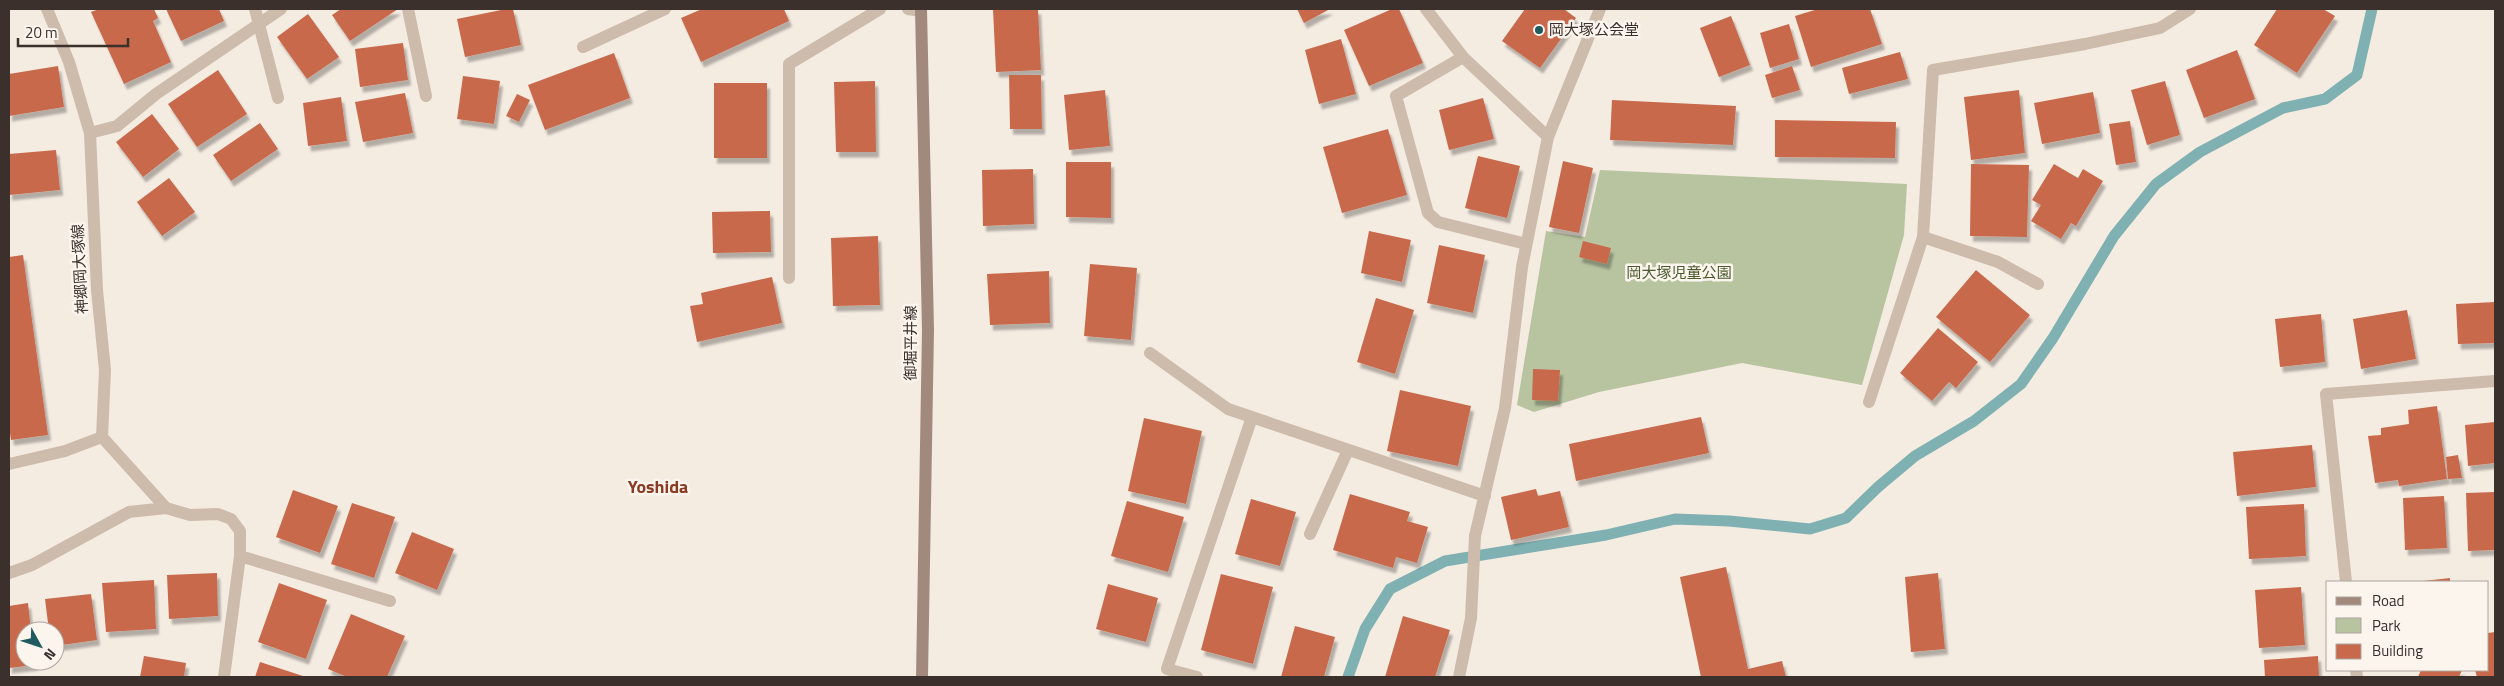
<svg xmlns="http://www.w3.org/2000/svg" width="2504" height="686" viewBox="0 0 2504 686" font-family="'Titillium Web','Noto Sans JP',sans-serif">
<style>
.green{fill:#b8c4a0}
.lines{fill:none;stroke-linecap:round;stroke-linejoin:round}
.stream{stroke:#7fb0b2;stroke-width:11}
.building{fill:#c8694b;filter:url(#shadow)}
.street{stroke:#cdbbac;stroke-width:12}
.secondary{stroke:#a18a7d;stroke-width:12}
.poi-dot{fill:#1f5a5e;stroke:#fbf5ee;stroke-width:2}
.labels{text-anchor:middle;stroke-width:5;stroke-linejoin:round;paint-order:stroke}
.poi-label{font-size:15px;fill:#3b302b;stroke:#fbf5ee;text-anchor:start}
.street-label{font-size:15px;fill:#3b302b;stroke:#fbf5ee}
.park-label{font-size:15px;fill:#4a5a2e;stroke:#fbf5ee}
.quarter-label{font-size:18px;font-weight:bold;fill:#8c3b22;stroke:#fbf5ee}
</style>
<defs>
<filter id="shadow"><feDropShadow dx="3" dy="5.5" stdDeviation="1" flood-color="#0004"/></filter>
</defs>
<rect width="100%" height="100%" fill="#f4ebe1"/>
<!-- green -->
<path class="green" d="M1600 170 1907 184 1904 235 1862 385 1742 363 1599 392 1534 412 1517 405 1546 231 1585 237Z"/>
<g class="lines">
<!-- stream -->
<path class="stream" d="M1348 677 1365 629 1390 589 1445 561 1606 535 1675 519 1729 521 1810 529 1846 518 1878 487 1915 456 1974 421 2021 384 2053 338 2114 236 2156 184 2200 152 2283 108 2325 99 2357 75 2372 9"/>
</g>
<!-- building -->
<path class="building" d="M99 9H154L158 18 153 21 171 62 124 84 91 12Z
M166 9H219L224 21 181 41Z
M341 9H398L350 41 332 15Z
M506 9H513L521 45 465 57 457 19Z
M702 9H784L789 21 701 62 681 18Z
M993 9H1038L1041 70 996 72Z
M1297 9H1330L1304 23Z
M1392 9H1399L1423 63 1369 86 1344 30Z
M1525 9H1564L1576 18 1540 68 1502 41Z
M1818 9H1870L1882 44 1811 67 1795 16Z
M2277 9H2323L2335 16 2297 73 2254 45Z
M308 14 339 57 307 79 277 37Z
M1731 16 1750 65 1719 77 1700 28Z
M1789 24 1799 59 1770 68 1760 33Z
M1341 39 1356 94 1319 104 1305 50Z
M403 43 408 80 360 87 355 49Z
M2237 50 2255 99 2204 118 2186 70Z
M1900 52 1908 79 1849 94 1842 68Z
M614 53 630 98 545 130 528 85Z
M58 66 64 107 9 116V74Z
M1792 66 1800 90 1772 98 1765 75Z
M218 70 247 114 197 147 168 104Z
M1009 75H1041L1042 129H1010Z
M463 76 500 81 494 124 457 119Z
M875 81 876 152H836L834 82Z
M2165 81 2180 135 2147 145 2131 90Z
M714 83H767V158H714Z
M1105 90 1110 146 1069 150 1064 95Z
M2019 90 2025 153 1971 160 1964 97Z
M2093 92 2100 133 2042 144 2034 103Z
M405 93 413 133 363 142 355 102Z
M517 94 530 100 519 122 506 116Z
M341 97 347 141 308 146 303 103Z
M1483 98 1494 139 1449 150 1439 110Z
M1612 100 1736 106 1733 145 1610 140Z
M152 114 179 149 143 177 116 142Z
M1775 120 1896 122 1895 158 1775 157Z
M2130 121 2136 162 2116 165 2109 124Z
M260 123 278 149 231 181 213 155Z
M1388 129 1407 195 1342 213 1323 147Z
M56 150 60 190 9 195V154Z
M1478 156 1520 166 1507 218 1465 208Z
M1563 161 1593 168 1579 233 1549 227Z
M1066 162H1111V218L1066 217Z
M1971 164 2029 165 2027 237 1970 236Z
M2054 164 2078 178 2083 169 2103 181 2076 226 2071 223 2061 239 2031 221 2041 205 2032 200Z
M1033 169 1034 224 983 226 982 170Z
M169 178 195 212 162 236 137 202Z
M770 211 771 252 713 253 712 212Z
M1369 231 1411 240 1402 282 1361 273Z
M878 236 880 305 833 306 831 238Z
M1583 241 1611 248 1607 264 1579 257Z
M1439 245 1485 255 1473 313 1427 303Z
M23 255 48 435 11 440 9 426V257Z
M1090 264 1137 268 1131 340 1084 336Z
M1976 270 2030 315 1990 362 1936 317Z
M1049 271 1050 323 990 325 987 274Z
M772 277 782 323 697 342 690 306 703 304 701 293Z
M1376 298 1414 310 1395 374 1357 362Z
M2495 302V343L2458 344 2456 304Z
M2407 310 2416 359 2361 369 2353 319Z
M2321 314 2325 362 2280 367 2275 319Z
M1938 328 1978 362 1956 388 1949 382 1932 401 1900 373Z
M1533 369 1560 370 1558 401 1532 400Z
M1400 390 1471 406 1458 466 1387 451Z
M2437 406 2447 479 2399 486 2398 480 2375 483 2368 436 2381 435V428L2409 424 2408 410Z
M1701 417 1709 453 1576 481 1569 444Z
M1144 418 1202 431 1186 504 1128 491Z
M2495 422V463L2468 466 2465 425Z
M2312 445 2316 487 2237 496 2233 452Z
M2458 455 2462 478 2448 479 2446 457Z
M1536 489 1538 496 1560 491 1569 527 1511 540 1501 497Z
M293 490 338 506 320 553 276 537Z
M2495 492V550L2468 551 2466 493Z
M1350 494 1410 512 1407 521 1428 527 1417 563 1396 557 1393 568 1333 550Z
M2444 496 2447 548 2405 550 2403 498Z
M1251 499 1296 512 1280 566 1235 554Z
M1127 501 1184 517 1168 572 1111 556Z
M352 503 395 517 374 578 331 564Z
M2304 504 2306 556 2249 559 2246 507Z
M412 532 454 549 437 590 395 573Z
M1726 567 1748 669 1782 661 1786 677H1701L1680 577Z
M217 573 218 616 169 619 167 575Z
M1938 573 1945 649 1911 652 1905 577Z
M1221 574 1273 587 1253 664 1201 650Z
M2450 578V582H2423V581Z
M154 580 156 629 106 632 102 583Z
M279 583 327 600 306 659 258 642Z
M1108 584 1158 598 1146 642 1096 629Z
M2301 587 2305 645 2259 648 2255 590Z
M91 594 97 640 55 646V631H49L45 599Z
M28 603 31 631H25V661H35V665L9 668V606Z
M351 614 405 636 387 677H347L328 669Z
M1403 616 1450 630 1435 677H1385Z
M1295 626 1335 637 1324 677H1281Z
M2495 632V677H2477L2475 670H2488V633Z
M144 656 186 663 184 677H140Z
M2318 656 2319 677H2265L2264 660Z
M260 662 306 677H255Z
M2421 670H2462L2459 677H2418Z"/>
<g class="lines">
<!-- street -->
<path class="street" d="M47 9 69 62 90 133 97 290 105 370 102 437
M255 9 278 98
M408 9 426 96
M908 9 921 11
M1426 9 1463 57 1548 137
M583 47 665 9
M1463 57 1396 96 1428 213 1438 222 1526 244
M90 133 117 126 156 94 281 9
M1923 237 1998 262 2038 284
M789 278V64L880 9
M1150 353 1228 409 1485 496
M1869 402 1923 237 1933 70 2085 44 2160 28 2190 9
M102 437 166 508 190 515 218 514 231 519 240 531V556L224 677
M9 464 65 451 102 437
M1310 534 1348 450
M240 556 390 601
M9 573 32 565 129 512 166 508
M2346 582 2326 394 2495 381
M2356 670 2357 677
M1197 677 1167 669 1252 417
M1459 677 1471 618 1475 536 1505 408 1522 267 1548 137 1600 9"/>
<!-- secondary -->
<path class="secondary" d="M921 9 928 330 922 677"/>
</g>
<!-- markers -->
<circle class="poi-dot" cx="1539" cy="30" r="5"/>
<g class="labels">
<!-- poi labels -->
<g class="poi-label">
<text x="1549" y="35">岡大塚公会堂</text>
</g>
<!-- street labels -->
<g class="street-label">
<text transform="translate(80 269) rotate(-93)" y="5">神郷岡大塚線</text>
<text transform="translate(911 343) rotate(-90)" y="5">御堀平井線</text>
</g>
<!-- park labels -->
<g class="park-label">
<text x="1679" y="278">岡大塚児童公園</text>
</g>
<!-- quarter labels -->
<g class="quarter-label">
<text x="658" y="493">Yoshida</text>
</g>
</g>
<!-- border -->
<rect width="2504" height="686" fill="none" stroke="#3b302b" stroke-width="20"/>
<!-- legend -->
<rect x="2326" y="581" width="162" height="90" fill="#fbf5ee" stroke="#aea6a0"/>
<rect x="2336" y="597" width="25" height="8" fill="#a18a7d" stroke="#aea6a0"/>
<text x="2372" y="606" font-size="15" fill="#3b302b">Road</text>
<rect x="2336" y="618" width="25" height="15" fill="#b8c4a0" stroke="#aea6a0"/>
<text x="2372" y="631" font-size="15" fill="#3b302b">Park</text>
<rect x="2336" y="644" width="25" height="15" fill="#c8694b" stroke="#aea6a0"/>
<text x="2372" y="656" font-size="15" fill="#3b302b">Building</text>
<!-- north arrow -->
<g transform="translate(40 646) rotate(130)"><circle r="24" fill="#fbf5ee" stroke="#aea6a0"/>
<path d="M0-4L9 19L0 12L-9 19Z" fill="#1f5a5e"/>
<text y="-8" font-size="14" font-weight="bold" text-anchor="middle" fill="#3b302b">N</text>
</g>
<!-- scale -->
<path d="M18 38v8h110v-8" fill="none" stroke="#3b302b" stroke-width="2.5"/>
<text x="25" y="38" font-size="15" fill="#3b302b" stroke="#fbf5ee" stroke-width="4" paint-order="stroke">20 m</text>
</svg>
